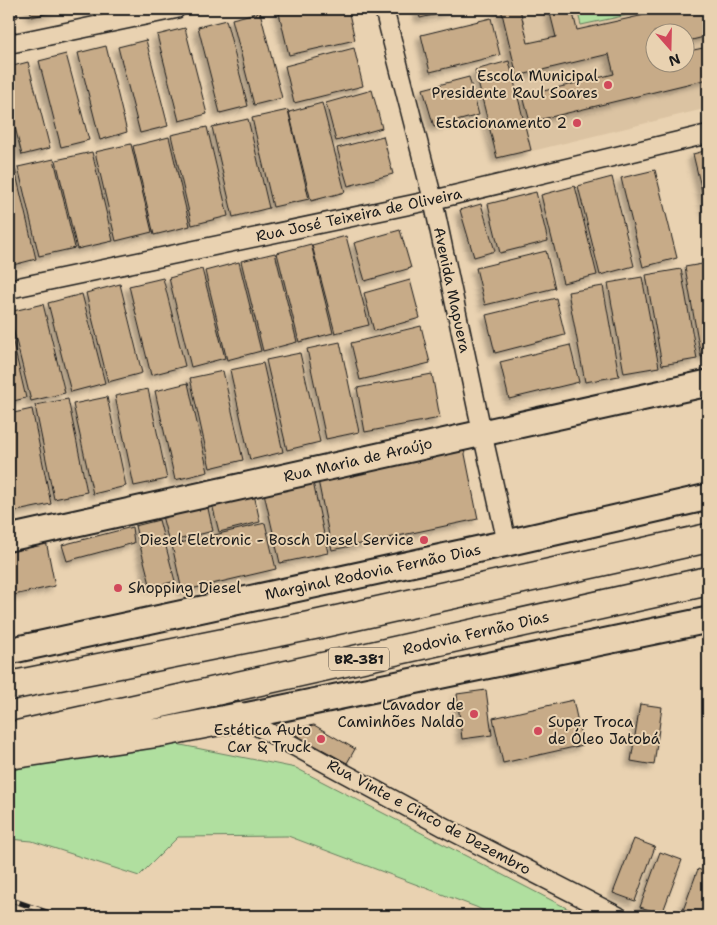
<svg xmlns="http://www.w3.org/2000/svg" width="717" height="925" viewBox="0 0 717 925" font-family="'Shantell Sans',sans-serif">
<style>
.built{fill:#dbc3a2;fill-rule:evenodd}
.green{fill:#b0df9f;stroke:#667e5e}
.building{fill:#c7ab88;stroke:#1c1c1c;filter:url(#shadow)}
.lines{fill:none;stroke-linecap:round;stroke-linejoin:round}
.street-casing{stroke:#1c1c1c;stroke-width:21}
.secondary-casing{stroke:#1c1c1c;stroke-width:29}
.highway-casing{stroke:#1c1c1c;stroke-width:31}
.street{stroke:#e9d2b1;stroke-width:18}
.secondary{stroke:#e9d2b1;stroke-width:25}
.highway{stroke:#e9d2b1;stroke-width:28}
.rail-casing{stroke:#1c1c1c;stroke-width:5.5}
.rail{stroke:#e9d2b1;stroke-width:4;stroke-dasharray:11;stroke-linecap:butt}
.poi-dot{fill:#d1495b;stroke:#e9d2b1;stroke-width:2}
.labels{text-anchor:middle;stroke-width:4;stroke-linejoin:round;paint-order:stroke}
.shield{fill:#e9d2b1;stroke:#5a5349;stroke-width:1}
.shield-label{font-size:14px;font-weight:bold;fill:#1c1c1c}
.poi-label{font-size:15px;fill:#1c1c1c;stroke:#e9d2b1;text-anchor:end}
.street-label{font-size:15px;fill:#1c1c1c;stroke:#e9d2b1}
</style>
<defs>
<filter id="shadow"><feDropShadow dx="-4.5" dy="4.5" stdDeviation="2.5" flood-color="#0004"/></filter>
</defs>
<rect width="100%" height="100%" fill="#e9d2b1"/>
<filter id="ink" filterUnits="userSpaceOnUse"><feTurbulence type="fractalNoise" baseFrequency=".02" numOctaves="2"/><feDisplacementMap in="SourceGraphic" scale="10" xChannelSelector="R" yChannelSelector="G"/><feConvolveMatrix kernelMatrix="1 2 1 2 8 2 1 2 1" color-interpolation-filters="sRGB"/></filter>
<g filter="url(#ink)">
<!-- built -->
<path class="built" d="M490 9H708V108L524 153ZM654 32H684V62H654Z"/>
<!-- green -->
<path class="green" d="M577 9H656L581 25Z
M166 742 296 768 582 916H494L476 907 288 836 178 837 139 876 32 841 9 839V767Z"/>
<!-- building -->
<path class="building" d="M9 9H16L18 17 9 19Z
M30 9H59L60 10 32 17Z
M278 9H348L355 40 289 55Z
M418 9H460L420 18Z
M501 9H520L528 43 556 37 549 9H572L577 30 671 9H708V36L684 42V32H654V49L649 51 652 60H654V62H684V52L708 47V79L530 122 523 96 614 74 609 54 517 76Z
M260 12 282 98 254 105 232 19Z
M491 18 500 55 430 72 421 35Z
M226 20 248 106 220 113 198 27Z
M185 28 207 114 179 121 157 35Z
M146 40 168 126 140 133 118 47Z
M106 46 127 132 100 140 78 53Z
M354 48 363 86 294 103 285 66Z
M66 54 89 140 61 147 39 61Z
M509 61 531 150 497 158 475 70Z
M28 62 50 148 22 155 9 103V67Z
M469 77 479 115 434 127 423 89Z
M372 90 382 128 336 141 326 103Z
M322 103 345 192 311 201 289 112Z
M288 110 309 199 273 207 252 118Z
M248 119 269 208 233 217 212 127Z
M207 127 228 216 192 225 171 135Z
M9 134 14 155 9 157Z
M383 136 393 174 348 186 337 148Z
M169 137 190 226 154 235 133 146Z
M131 144 152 232 116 241 95 152Z
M708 150V216L693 154Z
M92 152 113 241 77 249 56 160Z
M54 159 75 248 39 256 18 167Z
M15 170 36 259 9 266V172Z
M655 170 677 258 643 267 621 178Z
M612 177 634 266 600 275 578 186Z
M575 186 597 275 563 283 541 195Z
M536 192 548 241 500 253 488 204Z
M481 204 495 251 474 257 460 210Z
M400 230 411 268 365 281 354 243Z
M346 236 369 325 335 333 312 245Z
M311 244 333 333 299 342 277 253Z
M546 251 555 288 485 305 476 268Z
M275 253 297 342 263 351 241 261Z
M239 262 261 351 227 360 205 271Z
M708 263V356L701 357 685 267Z
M202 269 225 358 191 367 169 278Z
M681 269 697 359 662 365 646 275Z
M642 277 659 367 624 373 608 283Z
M163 278 185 366 151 375 129 286Z
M410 280 420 318 374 331 364 293Z
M120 284 142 373 108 382 86 293Z
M603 286 619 376 585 382 568 292Z
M82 294 105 383 71 392 48 303Z
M556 298 565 335 495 353 486 315Z
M43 304 65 393 31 401 9 312Z
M9 325 26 398 9 402Z
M421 326 430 363 360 380 351 343Z
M340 342 359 432 326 439 307 349Z
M570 345 579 382 509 399 500 362Z
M300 353 320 442 287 450 266 360Z
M263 363 283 452 250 460 230 370Z
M223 371 243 460 210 468 190 378Z
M432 374 440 418 365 432 357 388Z
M188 383 208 472 175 480 155 391Z
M148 389 167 479 134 486 115 396Z
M107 397 126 486 93 494 73 404Z
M68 399 87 492 54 499 35 405Z
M32 409 51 504 12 512 9 497V414Z
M464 449 478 519 332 550 318 480Z
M313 482 328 553 280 563 264 493Z
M254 494 260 522 219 532 212 504Z
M207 504 213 531 169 542 162 516Z
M159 520 175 581 151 588 135 526Z
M265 523 276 569 182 591 172 545Z
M132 527 134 543 67 561 62 545Z
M46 541 55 586 9 596V550Z
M486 690 492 735 462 739 457 694Z
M573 700 583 745 503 763 493 718Z
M640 704 662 707 654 765 631 761Z
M314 725 355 749 347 763 287 730Z
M634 839 655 847 635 901 613 893Z
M660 852 682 860 662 914 640 907Z
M698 869 708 873V906L704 916H681Z"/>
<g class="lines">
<defs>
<path id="street" d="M384 9 433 200 482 432 507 543
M9 44 176 9
M9 289 433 200 708 134
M240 717 444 827 618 916"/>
<path id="secondary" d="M9 538 708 383
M9 651 507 543 708 497
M240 717 708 620"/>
<path id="highway" d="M9 686 319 624 708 538
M9 737 708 581
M9 755 163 732 240 717"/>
</defs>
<!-- street casing -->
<use href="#street" class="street-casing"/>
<!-- secondary casing -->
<use href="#secondary" class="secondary-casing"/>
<!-- highway casing -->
<use href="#highway" class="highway-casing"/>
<!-- street -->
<use href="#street" class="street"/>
<!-- secondary -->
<use href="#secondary" class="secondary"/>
<!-- highway -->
<use href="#highway" class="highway"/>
<defs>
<path id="rail" d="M9 899 58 916"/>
</defs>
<!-- rail casing -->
<use href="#rail" class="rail-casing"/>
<!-- rail -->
<use href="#rail" class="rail"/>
</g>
</g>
<!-- markers -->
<g class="poi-dot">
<circle cx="608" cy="85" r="5"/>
<circle cx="577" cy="123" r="5"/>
<circle cx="424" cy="540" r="5"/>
<circle cx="118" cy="588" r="5"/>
<circle cx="474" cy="714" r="5"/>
<circle cx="538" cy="731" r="5"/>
<circle cx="321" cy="739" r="5"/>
</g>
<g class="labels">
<!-- shield labels -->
<rect class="shield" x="329" y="647.5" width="60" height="23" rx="4"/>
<g class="shield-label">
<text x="359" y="664">BR-381</text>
</g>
<!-- poi labels -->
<g class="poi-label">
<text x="598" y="81">Escola Municipal<tspan x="598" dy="17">Presidente Raul Soares</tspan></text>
<text x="567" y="128">Estacionamento 2</text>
<text x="414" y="545">Diesel Eletronic - Bosch Diesel Service</text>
<text x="128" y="593" text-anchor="start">Shopping Diesel</text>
<text x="464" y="710">Lavador de<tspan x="464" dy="17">Caminhões Naldo</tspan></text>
<text x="548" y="727" text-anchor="start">Super Troca<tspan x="548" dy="17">de Óleo Jatobá</tspan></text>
<text x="311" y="735">Estética Auto<tspan x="311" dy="17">Car &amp; Truck</tspan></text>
</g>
<!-- street labels -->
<g class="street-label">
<text transform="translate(359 215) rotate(-12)" y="5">Rua José Teixeira de Oliveira</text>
<text transform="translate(452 290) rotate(78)" y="5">Avenida Mapuera</text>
<text transform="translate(358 460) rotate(-13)" y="5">Rua Maria de Araújo</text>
<text transform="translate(373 572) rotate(-12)" y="5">Marginal Rodovia Fernão Dias</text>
<text transform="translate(476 633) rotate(-13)" y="5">Rodovia Fernão Dias</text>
<text transform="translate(429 817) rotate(28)" y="5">Rua Vinte e Cinco de Dezembro</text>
</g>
</g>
<!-- margin -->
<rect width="717" height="925" fill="none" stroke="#e9d2b1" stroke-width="30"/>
<rect x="15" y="15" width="687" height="895" fill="none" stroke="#1c1c1c" stroke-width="2" filter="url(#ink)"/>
<!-- north arrow -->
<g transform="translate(670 48) rotate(160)"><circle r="24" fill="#e9d2b1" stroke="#978975"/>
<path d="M0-4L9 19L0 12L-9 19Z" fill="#d1495b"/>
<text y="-8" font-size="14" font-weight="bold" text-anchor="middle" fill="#1c1c1c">N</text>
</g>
</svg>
